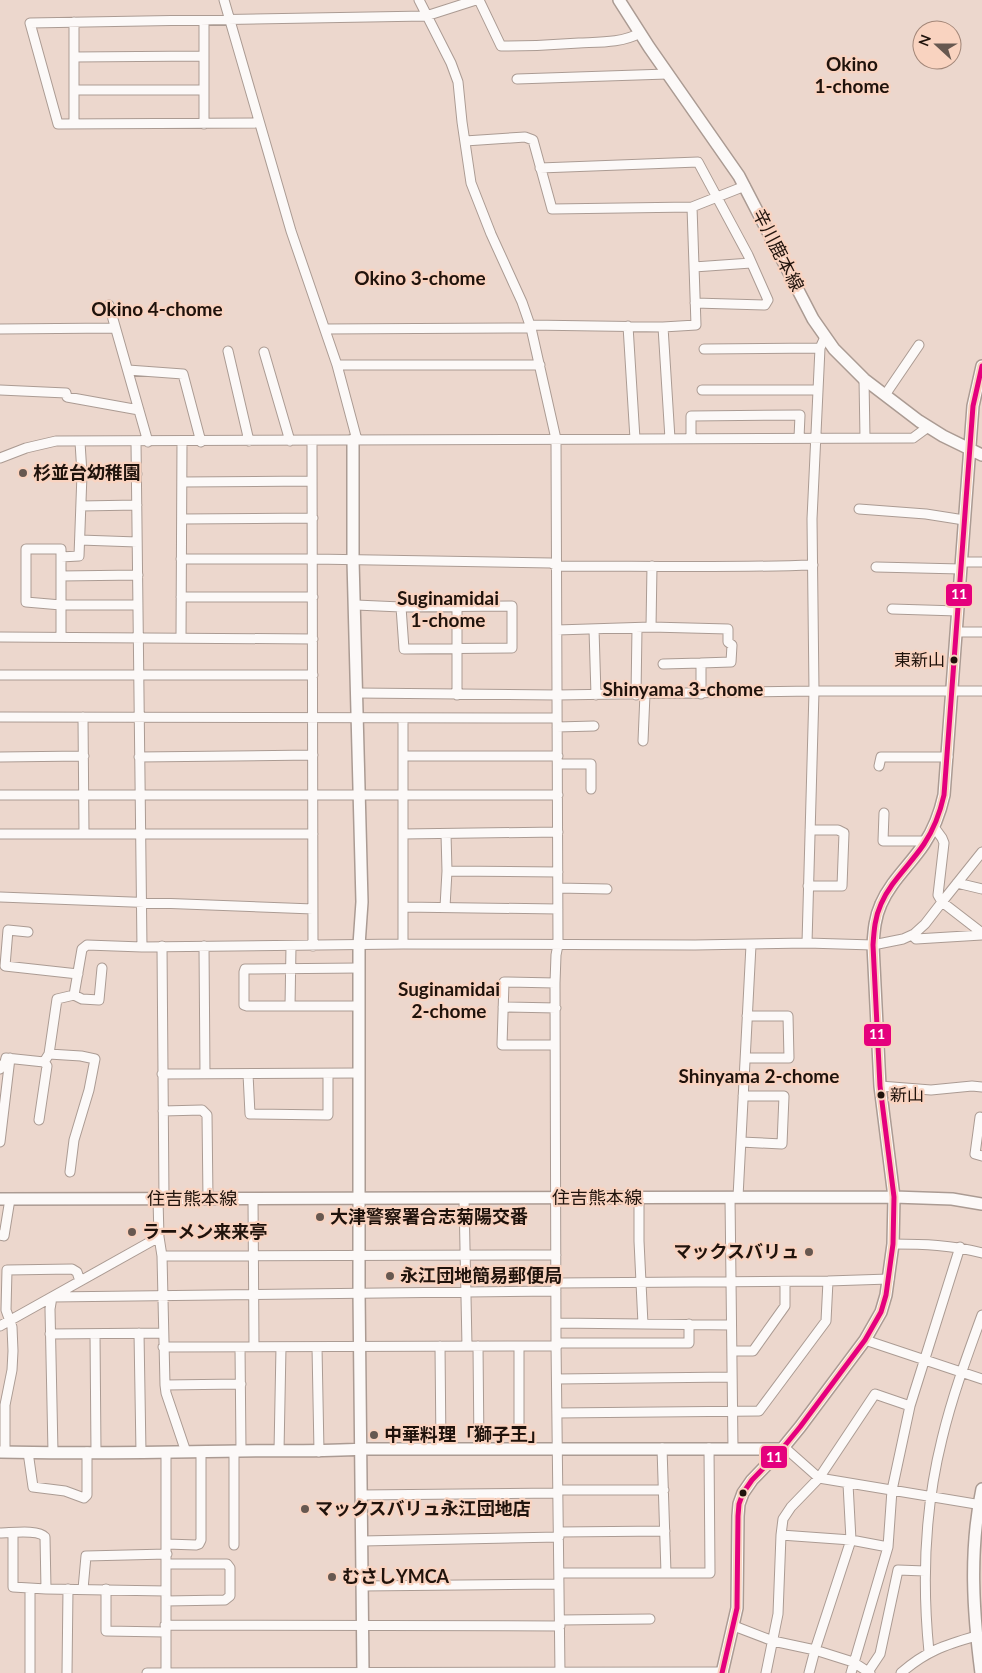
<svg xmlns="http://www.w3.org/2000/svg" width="982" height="1673" viewBox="0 0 982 1673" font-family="Lato,'Noto Sans JP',sans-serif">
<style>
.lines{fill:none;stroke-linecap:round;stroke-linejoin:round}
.street-casing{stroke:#ab9b93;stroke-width:11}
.secondary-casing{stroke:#ab9b93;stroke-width:14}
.street{stroke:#fcf9f8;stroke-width:9}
.secondary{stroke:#fcf9f8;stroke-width:11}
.bus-1-casing{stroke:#f9d3c0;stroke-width:9}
.bus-1{stroke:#e5007d;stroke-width:5}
.poi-dot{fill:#675850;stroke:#f9d3c0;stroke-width:2}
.bus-dot{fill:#20130c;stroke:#f9d3c0;stroke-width:2}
.labels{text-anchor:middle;stroke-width:4.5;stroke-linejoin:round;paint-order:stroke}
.bus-label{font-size:17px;fill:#20130c;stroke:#f9d3c0;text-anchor:end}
.street-label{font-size:18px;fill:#20130c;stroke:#f9d3c0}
.poi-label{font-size:18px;font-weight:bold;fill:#20130c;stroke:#f9d3c0;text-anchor:start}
.neighbourhood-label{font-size:19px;font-weight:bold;fill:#20130c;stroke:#f9d3c0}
.line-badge{stroke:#f9d3c0;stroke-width:2}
.badge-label{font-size:14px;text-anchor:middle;font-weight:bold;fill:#fff}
</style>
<rect width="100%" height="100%" fill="#ecd7cd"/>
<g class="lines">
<defs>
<path id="street" d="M224 0 291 231 337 365 357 440
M419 0 451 63 458 82 462 122 471 183 491 234 522 302 531 328 556 439 558 945 556 955 555 983 556 1343 560 1673
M479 0 501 46C527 46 553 45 579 43 599 42 622 43 640 33
M204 21V124
M74 22V124
M74 57 204 56
M517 79 667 74
M74 90H204
M259 123 58 124 30 23 426 16 476 0
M465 141 525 137 533 140 552 209 692 207 745 186
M540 168 698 162 748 255 768 300 765 305 695 303
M694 267 751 263
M109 305 148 442
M530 325 663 327 670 439
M628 326 635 439
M663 327 696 325 692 207
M0 329 115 328
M325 329 531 328
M704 349 820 348
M228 351 249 441
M264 352 290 441
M337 365H540
M128 370 183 374 201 442
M864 379 865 438
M0 390 66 393 67 397 139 410
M702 390H818
M885 395 919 345
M691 439V416L800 415 799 438
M312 441 313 946
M136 442 142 947
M0 458 26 448 56 441 913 438 928 427
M82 474H137
M182 482 312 481
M81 506 137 505
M859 509 926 514 964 520
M182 519 313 518
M80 540 137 542
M61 557 79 556 82 474 80 442
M181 559H313L551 563 557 566C642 566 728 568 813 565
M962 562H982
M876 567 961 569
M61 576 138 575
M181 597H313
M356 605 401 607
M512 606V648L404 649 401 607Z
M892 609 958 611
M651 627 652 566
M594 629 596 695
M557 630 651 627 728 629V642L732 645 731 662 701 663
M957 632H982
M0 637 313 639
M61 637V549H26V602L61 605H138
M181 638 182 442
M663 664 701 663V694
M0 675H313
M357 693 557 695 814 691H982
M457 695V606
M636 695 637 628
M0 717 557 718
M83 717 84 833
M403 718V944
M557 727 594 726
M643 741 645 694
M403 756H558
M0 757 84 756
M139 757 313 755
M558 764H591V789
M879 766 881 757H948
M0 795H558
M884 813 883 841H926
M0 834H313
M403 834 558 832
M446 834 447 871
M982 852 942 902 982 933
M957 883 982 889
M808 886H842L844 833 838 830H810
M558 888 607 889
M0 897 313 909
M403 907 558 909
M445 907 447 871 558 872
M28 932 8 930 5 966 78 974
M912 935 916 939 982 935
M807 943 814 691 812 519 820 348 825 337
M162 946 164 1199
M204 946 205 1074
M359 968 245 969 244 972V1005L247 1006H359
M555 983 504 982 502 1045H555
M74 995 82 999 99 1000 102 968
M290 1006 291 946
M503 1007 556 1008
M49 1054 81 1056 95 1059 89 1090 74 1140 70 1172
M746 1058H789L788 1016H747
M0 1069 5 1062 6 1058 44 1062 49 1054 57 999 74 995 82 949 87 945 142 947 403 944 695 945 807 943 873 945 903 939 914 934 925 924 942 902 938 895 944 843 942 838 934 827
M162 1074 359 1073
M248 1074 250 1114 328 1115V1074
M880 1086 931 1090 972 1086 982 1087
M163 1111 202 1110 207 1115 208 1199
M982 1118 980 1117 975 1154 982 1156
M39 1120 47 1066 44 1062
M0 1142 10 1058
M741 1142 782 1144 784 1096H743
M730 1197 733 1448
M738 1197 751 945
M253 1198 254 1346
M639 1198V1241L643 1324
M158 1199 159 1237 162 1256 165 1385 166 1393 186 1452
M464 1199 467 1346
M0 1235 4 1236 10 1199
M893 1244C923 1244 952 1245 982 1253
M162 1256 556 1255
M556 1283 828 1281 889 1279
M52 1297 556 1291
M52 1297 50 1309 53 1452
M556 1323 731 1325
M0 1326 159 1237
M139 1333 141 1453
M50 1334 163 1333
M95 1334 96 1452
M865 1340 982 1379
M556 1343H689V1324
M440 1346 441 1449
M478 1346 479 1449
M163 1347 557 1346
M240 1347 241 1451
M317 1347 319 1452
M732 1351H753L785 1306V1282
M557 1379 732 1377
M165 1385 241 1384
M557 1413 759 1411 826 1321 828 1281
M784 1447 819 1478 982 1505
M662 1448 666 1573
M519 1449V1346
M279 1451 281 1347
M5 1452V1405L12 1370 13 1351 12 1327 6 1310 7 1270 72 1269 77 1272 80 1281
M28 1452 33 1487 65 1491 84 1498 87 1495V1452
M558 1490H664
M361 1495 558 1493
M559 1532 665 1531
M0 1533C11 1533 38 1529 45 1537L46 1589 166 1591
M13 1533V1587L46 1589
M781 1535 851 1540 888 1547
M362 1541 559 1537
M167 1544 196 1545 199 1544 201 1540V1452
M234 1545V1451
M559 1573H710L709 1448
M362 1586 559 1584
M83 1589 86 1556 167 1554
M106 1589V1631L165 1632
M166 1601 225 1600 230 1596V1568L227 1564H166
M560 1620 650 1619
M165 1625 560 1626
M734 1626 773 1641 815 1650 853 1662 870 1673
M929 1652C922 1582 925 1507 942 1439 952 1397 967 1356 982 1315
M868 1672 880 1654 898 1570 925 1571
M30 1673V1589
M67 1673 68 1589
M147 1673 723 1672
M166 1673V1453
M766 1673 778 1614 781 1535 783 1519 791 1507 819 1478 875 1394 910 1406
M809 1673 815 1650 851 1540 848 1484
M851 1673 888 1547 892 1490 910 1406 960 1247
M901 1673C926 1651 945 1645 976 1636"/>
<path id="secondary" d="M619 0 649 47 739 176 813 319 834 349 864 379 919 421 943 436 982 455
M353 440V560L362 902 359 945V1292L363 1673
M0 1199 894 1197 952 1199 982 1204
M0 1452C80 1454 160 1452 239 1451 280 1450 320 1452 361 1449H782
M722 1673 737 1608 738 1516 739 1504 743 1493 752 1480 782 1449 800 1427 865 1340 881 1312 886 1295 893 1244 894 1197 880 1086 873 945C874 930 875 917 881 904 891 881 910 865 924 844 934 829 940 813 944 795L973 406 982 366
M981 1673C973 1612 969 1550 982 1489"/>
</defs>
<!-- street casing -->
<use href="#street" class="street-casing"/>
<!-- secondary casing -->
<use href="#secondary" class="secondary-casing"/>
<!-- street -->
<use href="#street" class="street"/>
<!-- secondary -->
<use href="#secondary" class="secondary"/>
<defs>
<path id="bus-1" d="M722 1673 737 1608 738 1516 739 1504 743 1493 752 1480 782 1449 800 1427 865 1340 881 1312 886 1295 893 1244 894 1197 880 1086 873 945C874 930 875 917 881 904 891 881 910 865 924 844 934 829 940 813 944 795L973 406 982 366"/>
</defs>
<!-- bus-1 casing -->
<use href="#bus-1" class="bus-1-casing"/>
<!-- bus-1 -->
<use href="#bus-1" class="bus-1"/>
</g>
<!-- markers -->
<g class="poi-dot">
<circle cx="23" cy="473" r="5"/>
<circle cx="320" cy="1217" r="5"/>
<circle cx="132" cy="1232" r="5"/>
<circle cx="809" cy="1252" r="5"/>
<circle cx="390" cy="1276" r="5"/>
<circle cx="374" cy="1435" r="5"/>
<circle cx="305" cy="1509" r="5"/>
<circle cx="332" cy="1577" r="5"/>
</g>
<g class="bus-dot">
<circle cx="954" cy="660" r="4.5"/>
<circle cx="881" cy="1095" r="4.5"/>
<circle cx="743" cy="1493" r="4.5"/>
</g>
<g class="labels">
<!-- bus labels -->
<g class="bus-label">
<text x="945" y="666">東新山</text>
<text x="890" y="1101" text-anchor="start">新山</text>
</g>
<!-- street labels -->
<g class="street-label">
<text transform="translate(778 250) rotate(63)" y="6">辛川鹿本線</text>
<text x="597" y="1204">住吉熊本線</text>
<text x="192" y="1205">住吉熊本線</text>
</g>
<!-- poi labels -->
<g class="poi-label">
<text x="33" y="479">杉並台幼稚園</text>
<text x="330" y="1223">大津警察署合志菊陽交番</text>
<text x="142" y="1238">ラーメン来来亭</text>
<text x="799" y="1258" text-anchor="end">マックスバリュ</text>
<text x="400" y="1282">永江団地簡易郵便局</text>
<text x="384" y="1441">中華料理「獅子王」</text>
<text x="315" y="1515">マックスバリュ永江団地店</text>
<text x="342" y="1583">むさしYMCA</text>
</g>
<!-- neighbourhood labels -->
<g class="neighbourhood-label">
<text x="852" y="71">Okino<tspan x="852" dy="22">1-chome</tspan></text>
<text x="420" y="285">Okino 3-chome</text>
<text x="157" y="316">Okino 4-chome</text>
<text x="448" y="605">Suginamidai<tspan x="448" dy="22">1-chome</tspan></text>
<text x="683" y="696">Shinyama 3-chome</text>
<text x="449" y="996">Suginamidai<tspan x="449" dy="22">2-chome</tspan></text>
<text x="759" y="1083">Shinyama 2-chome</text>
</g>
</g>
<g class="line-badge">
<rect x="945" y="583" width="28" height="24" rx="5" fill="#e5007d"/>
<rect x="863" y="1023" width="29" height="24" rx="5" fill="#e5007d"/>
<rect x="760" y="1445" width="28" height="24" rx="5" fill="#e5007d"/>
</g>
<g class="badge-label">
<text x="959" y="599">11</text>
<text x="877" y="1039">11</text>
<text x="774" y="1462">11</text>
</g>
<!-- north arrow -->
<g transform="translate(937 45) rotate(291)"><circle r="24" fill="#f9d3c0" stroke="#a28678"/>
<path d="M0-4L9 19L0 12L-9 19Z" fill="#675850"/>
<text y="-8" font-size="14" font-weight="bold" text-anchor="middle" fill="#20130c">N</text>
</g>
</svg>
